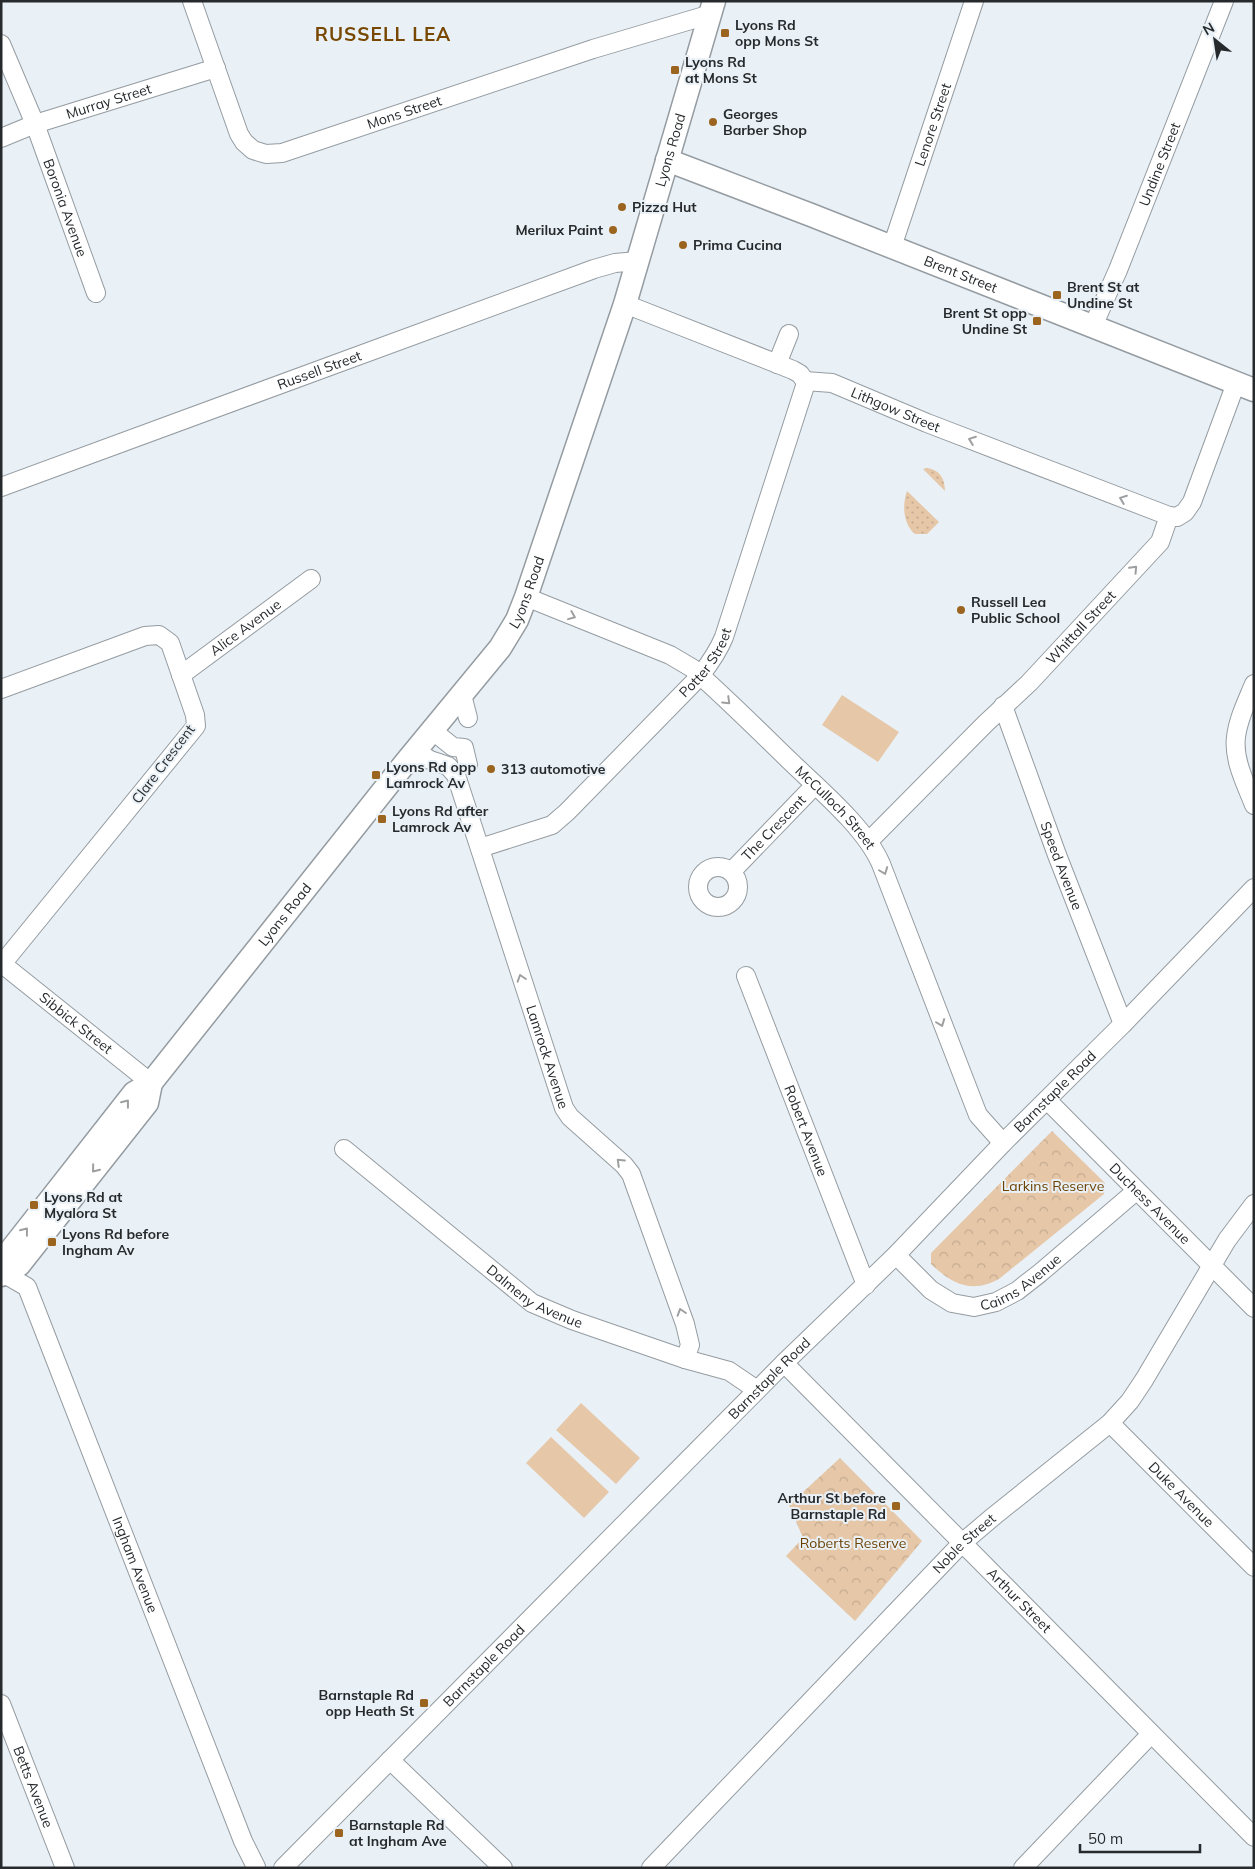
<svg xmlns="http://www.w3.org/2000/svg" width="1255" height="1869" viewBox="0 0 1255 1869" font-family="Mulish,sans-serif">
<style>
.grass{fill:url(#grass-dots)}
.park{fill:url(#park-crowns)}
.pitch{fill:#e6c7a8}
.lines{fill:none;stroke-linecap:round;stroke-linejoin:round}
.minor-casing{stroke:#959ca1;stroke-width:20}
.major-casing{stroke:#959ca1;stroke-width:25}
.minor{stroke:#fff;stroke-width:18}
.major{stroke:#fff;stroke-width:22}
.oneway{stroke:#9e9fa0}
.poi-dot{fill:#9b641f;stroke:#e9f1f7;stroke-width:2}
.labels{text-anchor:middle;stroke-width:4;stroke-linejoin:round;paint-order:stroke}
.poi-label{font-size:14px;font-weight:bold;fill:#272a2c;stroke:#e9f1f7;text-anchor:start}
.street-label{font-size:14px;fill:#272a2c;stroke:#e9f1f7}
.park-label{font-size:14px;fill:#6c4000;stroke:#e9f1f7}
.district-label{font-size:19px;font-weight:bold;letter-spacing:1px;fill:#794800;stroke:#e9f1f7}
</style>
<defs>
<pattern id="grass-dots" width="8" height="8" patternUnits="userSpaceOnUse" patternTransform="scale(1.25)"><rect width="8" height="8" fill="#e6c7a8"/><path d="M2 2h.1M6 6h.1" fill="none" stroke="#c5ab91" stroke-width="1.8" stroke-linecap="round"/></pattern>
<pattern id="park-crowns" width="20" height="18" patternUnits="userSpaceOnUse" patternTransform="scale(1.25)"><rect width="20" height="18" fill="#e6c7a8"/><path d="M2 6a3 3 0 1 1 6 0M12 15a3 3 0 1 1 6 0" fill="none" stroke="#c5ab91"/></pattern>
</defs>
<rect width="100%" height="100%" fill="#e9f1f7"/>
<!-- grass -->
<path class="grass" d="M926 468C939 469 945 478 945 491L923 469Z
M907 491 939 522 927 534H915C903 524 902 505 907 491Z"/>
<!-- park -->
<path class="park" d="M1052 1131 1105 1183 1104 1194 999 1279C971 1294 952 1284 931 1264V1253Z
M840 1458 922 1541 855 1621 786 1556 803 1538 789 1505Z"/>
<!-- pitch -->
<path class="pitch" d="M842 695 899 732 878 762 822 725Z
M581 1403 640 1458 616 1484 556 1430Z
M551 1437 609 1492 584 1518 526 1463Z"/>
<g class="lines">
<defs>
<g id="minor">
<path id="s1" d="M192 1 239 134 244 142 253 150 266 154 282 153 593 49 711 14"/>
<path id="s2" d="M1 44 35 124 96 293"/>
<path id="s3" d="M1 138 35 124 216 68"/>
<path id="s4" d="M892 247 974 1"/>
<path d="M625 304 793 370 800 374 805 381"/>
<path id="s5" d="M1093 326 1118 270 1224 1"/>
<path d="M777 364 789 334"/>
<path id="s6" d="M805 381 832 383 927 423 1169 516 1177 517 1185 512 1192 502 1236 383"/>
<path id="s7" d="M1 487 594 269 615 263 638 261"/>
<path id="s8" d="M526 597 670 655 692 668C726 698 758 730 790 761 819 789 865 827 881 864L978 1115 1003 1143"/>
<path id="s9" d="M181 675 311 579"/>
<path d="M1254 684C1247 701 1238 719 1236 737 1233 760 1246 784 1254 805"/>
<path d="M1 689 145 636 159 635 170 643 195 715 196 726 2 964"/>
<path d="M462 695 468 718"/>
<path id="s10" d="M1003 706 1057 855 1123 1024"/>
<path d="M433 731 453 747 464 748 468 765"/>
<path id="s11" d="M416 751 430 760 448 766 456 775 564 1108 570 1117 624 1165 631 1174 685 1324 690 1345 685 1359"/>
<path id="s12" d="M869 841 986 723 1029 683 1160 542 1169 516"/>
<path id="s13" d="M480 848 552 825 567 812 700 676C710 663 718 652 724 637L805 386V381"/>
<circle cx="718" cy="887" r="20"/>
<path id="s14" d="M732 871 815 785"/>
<path id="s15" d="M1 963 151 1083"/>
<path id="s16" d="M746 976 866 1285"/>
<path id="s17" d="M1047 1100 1254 1308"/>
<path id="s18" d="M344 1149 532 1303 572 1320 685 1359 729 1371 757 1390"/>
<path id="s19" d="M896 1255 931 1290 952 1303 974 1307 996 1302 1017 1291 1040 1273 1136 1191"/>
<path id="s20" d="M1 1272 27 1287 243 1841 256 1867"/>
<path id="s21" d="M784 1363 1254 1837"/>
<path id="s22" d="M1110 1423 1254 1567"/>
<path id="s23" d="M1 1704 65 1868"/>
<path d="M390 1760 503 1868"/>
<path id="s24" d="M283 1868 784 1363 896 1255 1003 1143 1123 1024 1254 888"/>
<path id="s25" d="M651 1868 962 1543 994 1516 1110 1423 1130 1401 1144 1380 1227 1240 1254 1204"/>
<path d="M1023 1868 1151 1734"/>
</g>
<g id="major">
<path id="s26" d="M667 160 811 215 1254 390"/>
<path id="s27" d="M3 1273 7 1255 134 1093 151 1083 406 762 500 648 517 620 526 597 625 304 714 1"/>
<path d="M1 1275 19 1265 132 1122 147 1103 151 1083"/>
</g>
</defs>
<!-- minor casing -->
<use href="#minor" class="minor-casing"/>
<!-- major casing -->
<use href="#major" class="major-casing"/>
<!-- minor -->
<use href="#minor" class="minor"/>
<!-- major -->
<use href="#major" class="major"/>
</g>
<!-- one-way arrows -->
<defs><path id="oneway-chevron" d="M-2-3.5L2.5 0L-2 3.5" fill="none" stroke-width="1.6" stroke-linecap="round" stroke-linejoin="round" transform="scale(1.25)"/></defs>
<g class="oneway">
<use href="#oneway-chevron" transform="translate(972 440) rotate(-159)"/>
<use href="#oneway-chevron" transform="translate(1123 499) rotate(-159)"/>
<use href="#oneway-chevron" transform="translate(1134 569) rotate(-47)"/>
<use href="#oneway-chevron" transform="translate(572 616) rotate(22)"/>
<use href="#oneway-chevron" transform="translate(727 701) rotate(44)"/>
<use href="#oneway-chevron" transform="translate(884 871) rotate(69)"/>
<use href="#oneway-chevron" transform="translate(521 978) rotate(-108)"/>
<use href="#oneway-chevron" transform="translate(941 1023) rotate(69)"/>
<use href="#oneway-chevron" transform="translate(126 1103) rotate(-52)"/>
<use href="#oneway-chevron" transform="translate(620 1162) rotate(-136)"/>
<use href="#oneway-chevron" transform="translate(95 1169) rotate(129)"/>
<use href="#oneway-chevron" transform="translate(25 1231) rotate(-52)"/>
<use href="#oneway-chevron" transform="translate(681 1312) rotate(-108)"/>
</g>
<!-- markers -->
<g class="poi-dot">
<rect x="720" y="28" width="10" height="10" rx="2.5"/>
<rect x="670" y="65" width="10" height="10" rx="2.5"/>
<circle cx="713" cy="122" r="5"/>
<circle cx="622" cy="207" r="5"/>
<circle cx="613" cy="230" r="5"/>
<circle cx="683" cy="245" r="5"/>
<rect x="1052" y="290" width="10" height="10" rx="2.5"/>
<rect x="1032" y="316" width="10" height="10" rx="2.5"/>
<circle cx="961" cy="610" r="5"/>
<circle cx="491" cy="769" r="5"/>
<rect x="371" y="770" width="10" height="10" rx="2.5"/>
<rect x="377" y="814" width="10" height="10" rx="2.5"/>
<rect x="29" y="1200" width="10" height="10" rx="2.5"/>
<rect x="47" y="1237" width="10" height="10" rx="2.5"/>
<rect x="891" y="1501" width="10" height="10" rx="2.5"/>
<rect x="419" y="1698" width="10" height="10" rx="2.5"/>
<rect x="334" y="1828" width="10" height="10" rx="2.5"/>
</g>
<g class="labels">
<!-- poi labels -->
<g class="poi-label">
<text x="735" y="30">Lyons Rd<tspan x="735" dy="16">opp Mons St</tspan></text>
<text x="685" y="67">Lyons Rd<tspan x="685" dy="16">at Mons St</tspan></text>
<text x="723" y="119">Georges<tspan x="723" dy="16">Barber Shop</tspan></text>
<text x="632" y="212">Pizza Hut</text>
<text x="603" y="235" text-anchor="end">Merilux Paint</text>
<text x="693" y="250">Prima Cucina</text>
<text x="1067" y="292">Brent St at<tspan x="1067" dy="16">Undine St</tspan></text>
<text x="1027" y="318" text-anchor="end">Brent St opp<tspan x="1027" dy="16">Undine St</tspan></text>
<text x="971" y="607">Russell Lea<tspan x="971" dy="16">Public School</tspan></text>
<text x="386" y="772">Lyons Rd opp<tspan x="386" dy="16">Lamrock Av</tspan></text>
<text x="501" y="774">313 automotive</text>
<text x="392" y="816">Lyons Rd after<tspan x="392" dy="16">Lamrock Av</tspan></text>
<text x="44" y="1202">Lyons Rd at<tspan x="44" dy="16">Myalora St</tspan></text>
<text x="62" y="1239">Lyons Rd before<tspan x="62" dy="16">Ingham Av</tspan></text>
<text x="886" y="1503" text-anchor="end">Arthur St before<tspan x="886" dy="16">Barnstaple Rd</tspan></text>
<text x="414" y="1700" text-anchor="end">Barnstaple Rd<tspan x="414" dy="16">opp Heath St</tspan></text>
<text x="349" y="1830">Barnstaple Rd<tspan x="349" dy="16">at Ingham Ave</tspan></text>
</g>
<!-- street labels -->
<g class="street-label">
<text dy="5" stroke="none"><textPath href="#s3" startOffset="114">Murray Street</textPath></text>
<text dy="5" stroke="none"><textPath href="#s1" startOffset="321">Mons Street</textPath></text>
<text dy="5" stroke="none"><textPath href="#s4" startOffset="129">Lenore Street</textPath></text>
<text dy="5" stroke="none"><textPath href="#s27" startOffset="1329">Lyons Road</textPath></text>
<text dy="5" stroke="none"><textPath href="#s5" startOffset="175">Undine Street</textPath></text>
<text dy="5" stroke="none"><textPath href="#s2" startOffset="176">Boronia Avenue</textPath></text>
<text dy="5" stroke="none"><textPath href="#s26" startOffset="315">Brent Street</textPath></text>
<text dy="5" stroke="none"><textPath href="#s7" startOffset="339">Russell Street</textPath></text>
<text dy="5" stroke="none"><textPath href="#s6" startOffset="96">Lithgow Street</textPath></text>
<text dy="5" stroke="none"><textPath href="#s27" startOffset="864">Lyons Road</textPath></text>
<text dy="5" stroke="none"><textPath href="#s9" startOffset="80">Alice Avenue</textPath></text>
<text dy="5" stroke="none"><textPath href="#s12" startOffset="301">Whittall Street</textPath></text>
<text dy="5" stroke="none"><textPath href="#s13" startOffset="300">Potter Street</textPath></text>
<text transform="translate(163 764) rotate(-53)" y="5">Clare Crescent</text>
<text dy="5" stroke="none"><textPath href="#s8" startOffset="381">McCulloch Street</textPath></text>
<text dy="5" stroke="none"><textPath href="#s14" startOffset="60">The Crescent</textPath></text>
<text dy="5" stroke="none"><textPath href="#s10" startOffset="170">Speed Avenue</textPath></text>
<text dy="5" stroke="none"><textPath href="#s27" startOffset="459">Lyons Road</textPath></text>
<text dy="5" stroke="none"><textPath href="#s15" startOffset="96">Sibbick Street</textPath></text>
<text dy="5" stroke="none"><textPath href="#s11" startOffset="344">Lamrock Avenue</textPath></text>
<text dy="5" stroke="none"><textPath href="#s24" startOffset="1095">Barnstaple Road</textPath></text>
<text dy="5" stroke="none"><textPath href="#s16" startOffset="166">Robert Avenue</textPath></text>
<text dy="5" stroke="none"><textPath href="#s17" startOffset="146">Duchess Avenue</textPath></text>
<text dy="5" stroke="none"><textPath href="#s19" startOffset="150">Cairns Avenue</textPath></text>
<text dy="5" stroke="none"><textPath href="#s18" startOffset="242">Dalmeny Avenue</textPath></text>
<text dy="5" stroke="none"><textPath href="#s24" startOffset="690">Barnstaple Road</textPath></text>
<text dy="5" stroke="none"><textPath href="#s22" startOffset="101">Duke Avenue</textPath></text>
<text dy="5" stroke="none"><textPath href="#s25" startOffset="451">Noble Street</textPath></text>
<text dy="5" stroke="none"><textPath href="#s20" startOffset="328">Ingham Avenue</textPath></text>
<text dy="5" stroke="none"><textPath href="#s21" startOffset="334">Arthur Street</textPath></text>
<text dy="5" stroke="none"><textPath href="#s24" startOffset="285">Barnstaple Road</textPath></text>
<text dy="5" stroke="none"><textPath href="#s23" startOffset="89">Betts Avenue</textPath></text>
</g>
<!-- park labels -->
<g class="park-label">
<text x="1053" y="1191">Larkins Reserve</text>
<text x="853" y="1548">Roberts Reserve</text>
</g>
<!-- district labels -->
<g class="district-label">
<text x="383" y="41">RUSSELL LEA</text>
</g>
</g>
<!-- border -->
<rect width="1255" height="1869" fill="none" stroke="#272a2c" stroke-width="5"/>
<!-- north arrow -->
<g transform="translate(1215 40) rotate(330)" stroke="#e9f1f7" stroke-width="4" paint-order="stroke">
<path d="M0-4L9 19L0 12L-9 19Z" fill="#272a2c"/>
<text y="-8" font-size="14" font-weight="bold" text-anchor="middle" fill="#272a2c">N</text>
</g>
<!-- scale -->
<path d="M1080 1844v8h120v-8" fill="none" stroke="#272a2c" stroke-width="2.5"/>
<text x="1088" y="1844" font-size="15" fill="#272a2c" stroke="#e9f1f7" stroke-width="4" paint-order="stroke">50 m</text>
</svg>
